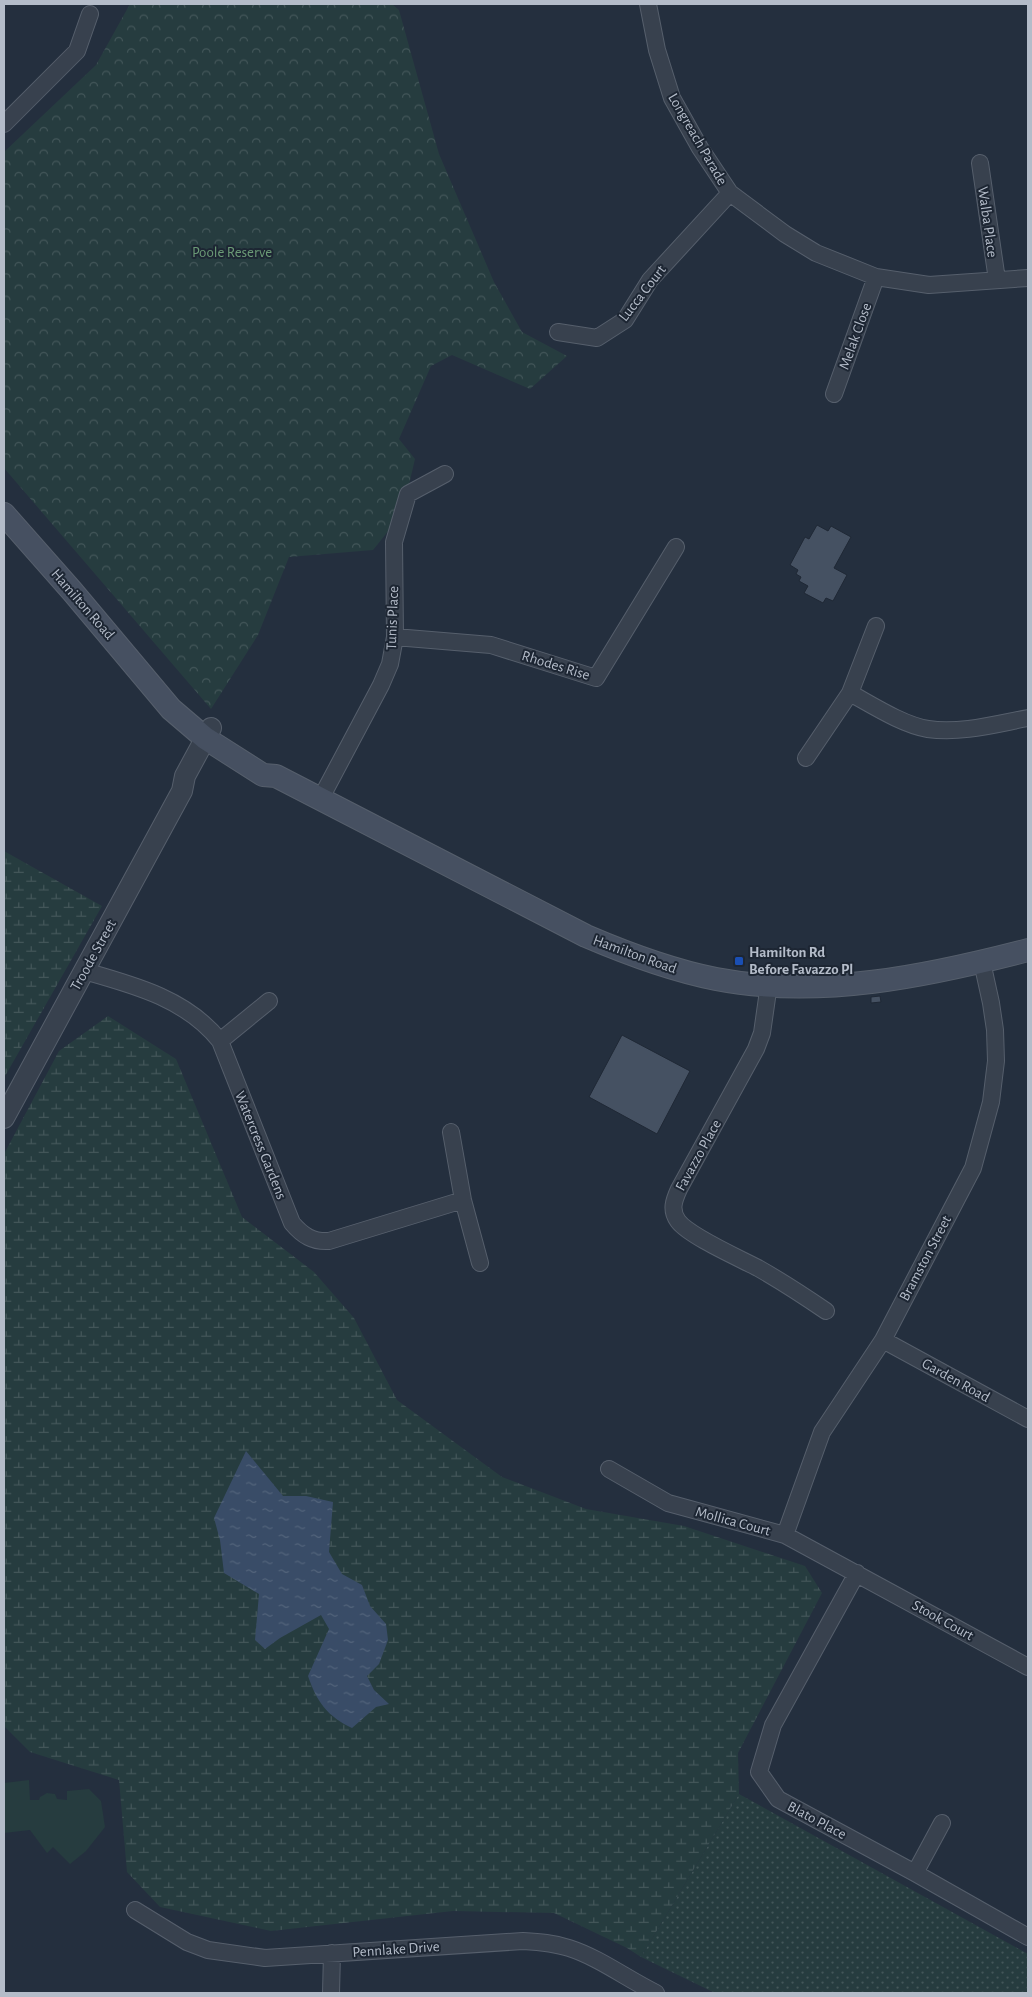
<svg xmlns="http://www.w3.org/2000/svg" width="1032" height="1997" viewBox="0 0 1032 1997" font-family="'Alegreya Sans',sans-serif">
<style>
.grass{fill:url(#grass-dots)}
.wetland{fill:url(#wetland-marsh)}
.park{fill:url(#park-crowns)}
.pitch{fill:#263c3f}
.water{fill:url(#water-ripples)}
.building{fill:#455162;stroke:#1f2835}
.lines{fill:none;stroke-linecap:round;stroke-linejoin:round}
.minor-casing{stroke:#565f6c;stroke-width:18}
.tertiary-casing{stroke:#565f6c;stroke-width:22}
.secondary-casing{stroke:#565f6c;stroke-width:24}
.minor{stroke:#38414e;stroke-width:16}
.tertiary{stroke:#38414e;stroke-width:20}
.secondary{stroke:#465061;stroke-width:22}
.transit-dot{fill:#1a4fb4;stroke:#1d2633;stroke-width:2}
.labels{text-anchor:middle;stroke-width:4;stroke-linejoin:round;paint-order:stroke}
.street-label{font-size:15px;fill:#b4bcc9;stroke:#1d2633}
.park-label{font-size:15px;fill:#6b9a76;stroke:#1d2633}
.poi-label{font-size:15px;font-weight:bold;fill:#b4bcc9;stroke:#1d2633;text-anchor:start}
</style>
<defs>
<pattern id="grass-dots" width="8" height="8" patternUnits="userSpaceOnUse" patternTransform="scale(1.25)"><rect width="8" height="8" fill="#263c3f"/><path d="M2 2h.1M6 6h.1" fill="none" stroke="#435659" stroke-width="1.8" stroke-linecap="round"/></pattern>
<pattern id="wetland-marsh" width="20" height="14" patternUnits="userSpaceOnUse" patternTransform="scale(1.25)"><rect width="20" height="14" fill="#263c3f"/><path d="M1 5h8M5 5V1M11 12h8M15 12V8" fill="none" stroke="#435659"/></pattern>
<pattern id="park-crowns" width="20" height="18" patternUnits="userSpaceOnUse" patternTransform="scale(1.25)"><rect width="20" height="18" fill="#263c3f"/><path d="M2 6a3 3 0 1 1 6 0M12 15a3 3 0 1 1 6 0" fill="none" stroke="#435659"/></pattern>
<pattern id="water-ripples" width="26" height="14" patternUnits="userSpaceOnUse" patternTransform="scale(1.25)"><rect width="26" height="14" fill="#394c67"/><path d="M2 4q2-2 4 0t4 0M15 11q2-2 4 0t4 0" fill="none" stroke="#53647b"/></pattern>
</defs>
<rect width="100%" height="100%" fill="#242f3e"/>
<!-- grass -->
<path class="grass" d="M739 1794 1028 1954V1993H715L641 1957Z"/>
<!-- wetland -->
<path class="wetland" d="M4 851 102 906 4 1078Z
M108 1016 176 1059 242 1217 314 1272 354 1318 397 1400 502 1477 586 1509 684 1526 805 1566 822 1593 738 1753 739 1794 641 1957 627 1948 554 1913 453 1911 271 1931 160 1907 127 1872 119 1780 30 1752 4 1726V1154L59 1051Z"/>
<!-- park -->
<path class="park" d="M130 4H392L399 10 439 154 494 282 522 332 567 356 530 389 452 355 431 366 399 439 415 459 402 514 373 550 289 557 258 635 211 709 4 468V152L96 65Z"/>
<!-- pitch -->
<path class="pitch" d="M29 1780 30 1800H39L40 1797 47 1793 55 1794 57 1799 67 1800V1791L89 1789 101 1801 105 1827 86 1851 70 1864 53 1847 47 1853 30 1830 4 1833V1783Z"/>
<!-- water -->
<path class="water" d="M246 1451 283 1496H306L333 1502 329 1552 342 1574 362 1585 370 1606 386 1624 388 1640 379 1664 367 1676 374 1690 389 1704 376 1707 352 1728C327 1716 317 1702 308 1676L329 1629 321 1615 280 1638 265 1649 255 1640 259 1594 224 1573 220 1540 214 1518Z"/>
<!-- building -->
<path class="building" d="M817 525 828 531 831 526 851 537 834 568 847 575 833 601 826 598 823 603 804 593 808 586 799 581 801 577 796 574 798 570 790 565 805 537 809 539Z
M880 996 881 1002 871 1003V997Z
M622 1035 690 1071 657 1134 589 1097Z"/>
<g class="lines">
<defs>
<path id="minor" d="M648 4 657 50 672 98 700 148 730 193 785 234 816 253 876 277 929 285 1028 278
M4 124 77 51 90 14
M980 163 997 280
M558 332 597 338 625 320 650 280 730 193
M834 394 876 277
M395 637 491 645 596 678 676 547
M850 693C872 705 903 725 928 729 960 734 996 724 1028 718
M806 758 850 693 876 626
M321 798 381 685 390 664 395 637 394 542 408 494 445 474
M84 971C134 985 187 999 220 1041L292 1223C303 1236 313 1242 329 1241L463 1200
M769 984 762 1033 756 1049 679 1189C674 1200 670 1210 678 1221 689 1236 739 1258 758 1268 781 1281 804 1296 826 1311
M220 1041 269 1001
M451 1132 463 1200 480 1263
M883 1340 1028 1419
M609 1469 668 1503 785 1535 1028 1667
M785 1535 822 1432 883 1340 973 1168 991 1102 996 1061 995 1030 991 1003 982 962
M857 1573 773 1725 759 1772 778 1799 915 1873 1028 1937
M915 1873 942 1823
M135 1910 187 1942 208 1950 265 1958 523 1941C539 1942 554 1943 569 1948 600 1958 627 1979 656 1993
M331 1993 332 1953"/>
<path id="tertiary" d="M4 1118 182 791 185 776 211 728"/>
<path id="secondary" d="M4 514 72 591 171 709 205 738 263 775 276 776 586 936C628 954 670 970 716 979 819 999 928 976 1028 950"/>
</defs>
<!-- minor casing -->
<use href="#minor" class="minor-casing"/>
<!-- tertiary casing -->
<use href="#tertiary" class="tertiary-casing"/>
<!-- secondary casing -->
<use href="#secondary" class="secondary-casing"/>
<!-- minor -->
<use href="#minor" class="minor"/>
<!-- tertiary -->
<use href="#tertiary" class="tertiary"/>
<!-- secondary -->
<use href="#secondary" class="secondary"/>
</g>
<!-- markers -->
<rect class="transit-dot" x="734" y="956" width="10" height="10" rx="2.5"/>
<g class="labels">
<!-- street labels -->
<g class="street-label">
<text transform="translate(698 139) rotate(60)" y="5">Longreach Parade</text>
<text transform="translate(988 222) rotate(82)" y="5">Walba Place</text>
<text transform="translate(642 293) rotate(-52)" y="5">Lucca Court</text>
<text transform="translate(855 336) rotate(-70)" y="5">Melak Close</text>
<text transform="translate(83 604) rotate(49)" y="5">Hamilton Road</text>
<text transform="translate(392 618) rotate(-88)" y="5">Tunis Place</text>
<text transform="translate(556 665) rotate(17)" y="5">Rhodes Rise</text>
<text transform="translate(635 954) rotate(20)" y="5">Hamilton Road</text>
<text transform="translate(93 955) rotate(-61)" y="5">Troode Street</text>
<text transform="translate(261 1145) rotate(68)" y="5">Watercress Gardens</text>
<text transform="translate(698 1155) rotate(-61)" y="5">Favazzo Place</text>
<text transform="translate(925 1258) rotate(-62)" y="5">Bramston Street</text>
<text transform="translate(956 1380) rotate(29)" y="5">Garden Road</text>
<text transform="translate(733 1521) rotate(15)" y="5">Mollica Court</text>
<text transform="translate(943 1620) rotate(29)" y="5">Stook Court</text>
<text transform="translate(817 1820) rotate(28)" y="5">Blato Place</text>
<text transform="translate(396 1949) rotate(-4)" y="5">Pennlake Drive</text>
</g>
<!-- park labels -->
<g class="park-label">
<text x="232" y="257">Poole Reserve</text>
</g>
<!-- poi labels -->
<g class="poi-label">
<text x="749" y="957">Hamilton Rd<tspan x="749" dy="17">Before Favazzo Pl</tspan></text>
</g>
</g>
<!-- border -->
<rect width="1032" height="1997" fill="none" stroke="#b4bcc9" stroke-width="10"/>
</svg>
